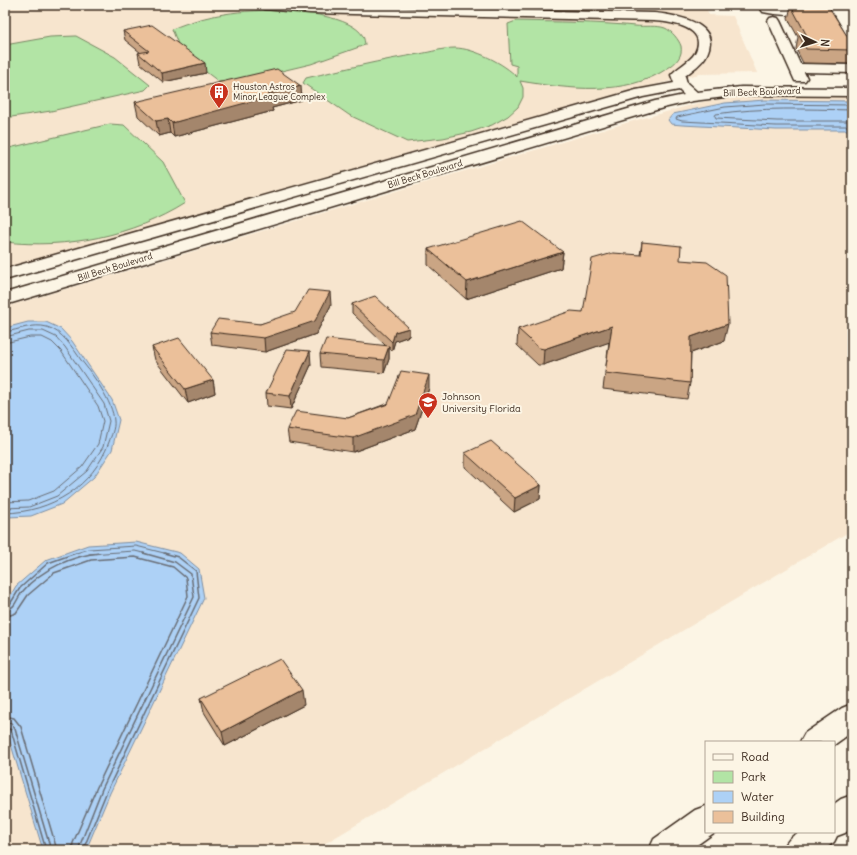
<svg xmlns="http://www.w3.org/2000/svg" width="857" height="855" viewBox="0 0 857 855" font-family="Delius,sans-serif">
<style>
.built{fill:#f7e5ce}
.green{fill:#b2e4a5;stroke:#768762}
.water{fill:#add1f6;stroke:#7f8ea0}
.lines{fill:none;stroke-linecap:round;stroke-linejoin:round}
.shore-far1{stroke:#696d74;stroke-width:1}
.shore{stroke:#696d74;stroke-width:1.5}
.minor-casing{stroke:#3b2a1e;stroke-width:3}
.highway-casing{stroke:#3b2a1e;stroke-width:3}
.minor{fill:#fcf5e5;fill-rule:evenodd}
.highway{fill:#fcf5e5;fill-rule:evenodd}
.wall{fill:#caa584;stroke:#3b2a1e}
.shaded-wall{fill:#a4866c;stroke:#3b2a1e}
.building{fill:#ebc09a;stroke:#3b2a1e}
.labels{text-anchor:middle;stroke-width:4;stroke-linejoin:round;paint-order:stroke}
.far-poi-label{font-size:9px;fill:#3b2a1e;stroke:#fcf5e5;text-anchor:start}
.far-street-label{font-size:9px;fill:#3b2a1e;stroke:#fcf5e5}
.poi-label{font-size:10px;fill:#3b2a1e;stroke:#fcf5e5;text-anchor:start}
</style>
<rect width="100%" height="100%" fill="#fcf5e5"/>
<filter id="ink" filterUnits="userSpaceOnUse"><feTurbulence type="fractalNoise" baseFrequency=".025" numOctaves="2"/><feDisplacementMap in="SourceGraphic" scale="8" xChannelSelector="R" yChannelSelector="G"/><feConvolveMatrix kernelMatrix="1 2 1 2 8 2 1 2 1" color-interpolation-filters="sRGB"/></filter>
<g filter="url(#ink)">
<!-- built -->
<path class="built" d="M5 5H705L709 15 733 16 757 73 700 74 654 85 5 270Z
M762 95 852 97V530L314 850H5V307L626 123 706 101Z"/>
<!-- green -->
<path class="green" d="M280 10C301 12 351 16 363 36 364 38 365 43 365 45L311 64 231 83 218 81 182 54 172 29C207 14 242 10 280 10Z
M516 21C556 22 595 22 635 26 644 27 657 25 665 28 672 31 679 40 681 46 683 56 676 63 668 68 626 97 568 89 520 81L523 88V97L518 107 508 116 492 125 471 132 443 138 407 142 349 115 303 83 306 78C344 69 381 60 419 54 431 52 444 48 455 48 474 48 505 64 517 77V66L510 64 508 24Z
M76 36 115 57 150 85 145 90 51 111 5 118V45L50 37Z
M110 124 124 125 163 162 185 203C133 236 66 249 5 242V149Z"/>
<!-- water -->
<path class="water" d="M765 100 852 101V130H776L682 125 671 124 668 120 673 114 725 103Z
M28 322H46L61 329 72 341 112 400 119 420 112 450 94 477 62 504 31 516 8 517 5 516V328Z
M136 542 180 553 199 569 204 598 110 793 86 850H43L5 725V605L16 586 46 560 88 545Z"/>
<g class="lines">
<!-- shore-far1 -->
<path class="shore-far1" d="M852 105 765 104 725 107 677 117 676 119 682 121 776 126H852
M852 110C806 109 761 107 716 114L715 116 716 118 777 121H852
M5 332C19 330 33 323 47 327 62 331 73 348 81 360 93 375 113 402 114 421 115 428 111 436 109 442 93 487 51 512 5 513
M5 337 29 331H43L56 337 65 347 104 404 109 421 103 447 87 471 57 496 29 507 5 508
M5 343 30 337H42L52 342 61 351 98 406 103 421 98 444 82 467 54 491 28 501 5 502
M73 554 89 549 136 546 168 554
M89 554 135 551 147 554"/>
<!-- shore -->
<path class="shore" d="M5 606 10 604 20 588 48 563 76 553
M5 611C18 606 15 600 23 591 40 570 74 555 100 553
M5 617 16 613 28 595 54 573 91 560 135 557 173 567 186 578 188 596 97 787 73 843 72 850
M5 716 14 718 21 727 57 850
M5 722 11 723 15 729 51 850
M5 727 11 730 46 850
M78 850 102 789 194 597 191 574 175 562 143 553
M83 850 107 791 199 598 196 571 178 557 164 553"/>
<defs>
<path id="minor" d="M258 5 654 13C674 15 722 22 707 54 703 63 692 70 685 76L687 83 697 92 741 87 852 88V96L741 95 693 101 663 108 5 305V293L655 101 684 95 679 90 643 97 5 280V269L636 90 674 83 671 75C677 67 690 62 695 53 709 27 670 22 654 21L310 13 264 9 260 7Z
M758 5H770L782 7 841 8 839 5H852V11L847 15 852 23V38L848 37 835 15C812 15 786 17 763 12Z
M774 17 778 18 780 21 800 64 852 65V73L804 72 807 78 805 81H795L768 21 770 18Z"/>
<path id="highway" d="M852 704V732L834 745V742H800L805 733 842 708Z
M852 795V828L845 833 837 836 834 842 824 850H783C794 825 811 832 834 832V804L841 799Z
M706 806V832H715L690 850H649L654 839 695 810Z"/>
</defs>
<!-- minor casing -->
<use href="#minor" class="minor-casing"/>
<!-- highway casing -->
<use href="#highway" class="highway-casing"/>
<!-- minor -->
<use href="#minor" class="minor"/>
<!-- highway -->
<use href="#highway" class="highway"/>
</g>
<!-- wall -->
<path class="wall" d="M791 6 852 44V64L803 63 796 49 798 37 788 19Z
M123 31 206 73 163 82 140 63 138 53H141L125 40Z
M302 100 272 108 273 111 174 137 170 133 159 136 138 116 135 102Z
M642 242 680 260 724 341 691 353 690 383 687 399 603 389 609 342 543 365H538L517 345 518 329 583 312 640 255Z
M428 249 563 252 561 268 466 299 428 265Z
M352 304 409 328V336L395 341 392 351 389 348V359L384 373 321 367 320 354 386 346 352 313Z
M331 305 316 334 265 352 212 345 210 332 260 324Z
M152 347 213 380 215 393 188 403 155 360Z
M311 365 291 409 267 406 266 393Z
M429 388 415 429 353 452 289 442 287 429 348 418Z
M465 453 541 485 540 499 514 512 465 467Z
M201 698 304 705 225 746 204 712Z"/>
<!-- shaded-wall -->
<path class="shaded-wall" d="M205 63 206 73 163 82 162 73Z
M301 86 302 100 272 108 273 111 174 137 172 123 268 94Z
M168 119 170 133 159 136 156 121Z
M563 252 561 268 466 299 467 282Z
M330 292 331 305 316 334 265 352 264 338Z
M728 324 724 341 688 354 691 337Z
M612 326 610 342 543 365 544 349Z
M409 328V336L395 341 392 351V342L395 332Z
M389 346V359L384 373V360Z
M310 351 311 365 291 409 290 396Z
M429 375V388L415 429 353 452V438Z
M213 380 215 393 188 403 185 389Z
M541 485 540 499 514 512 515 498Z
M302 690 304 705 225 746 222 732Z"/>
<!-- building -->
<path class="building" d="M791 6 829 7 852 44V50L806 49 799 35 807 36Z
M152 25 205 63 162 73 138 53 149 51 123 31Z
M277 69 301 86 268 94 271 96 172 123 168 119 156 121 135 102Z
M522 221 563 252 467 282 428 249Z
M642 242 681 246 680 260 707 262 726 275 728 324 691 337 690 383 605 373 612 326 544 349 539 348 518 329 571 311 583 312 592 259 613 253 641 255Z
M308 290 330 292 315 321 264 338 210 332 218 319 260 324 295 312Z
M375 296 409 328 395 332 392 342 352 304Z
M179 338 213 380 185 389 152 347Z
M326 339 389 346 384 360 320 354Z
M287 349 310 351 290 396 266 393Z
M401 371 429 375 415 415 353 438 287 429 296 411 348 418 388 404Z
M491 441 541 485 515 498 465 453Z
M280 659 302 690 222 732 201 698Z"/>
</g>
<!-- icons -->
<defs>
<symbol id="building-pin" viewBox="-11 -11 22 30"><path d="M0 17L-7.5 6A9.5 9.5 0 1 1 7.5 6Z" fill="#c8321e" stroke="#fcf5e5"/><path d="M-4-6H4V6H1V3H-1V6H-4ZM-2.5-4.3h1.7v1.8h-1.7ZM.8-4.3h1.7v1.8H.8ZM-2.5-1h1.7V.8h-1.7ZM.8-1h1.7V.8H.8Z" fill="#fff"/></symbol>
<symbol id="university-pin" viewBox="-11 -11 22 30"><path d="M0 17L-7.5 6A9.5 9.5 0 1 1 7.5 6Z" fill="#c8321e" stroke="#fcf5e5"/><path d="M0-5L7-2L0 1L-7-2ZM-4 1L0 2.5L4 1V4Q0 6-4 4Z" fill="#fff"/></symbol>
</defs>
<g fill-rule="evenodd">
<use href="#building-pin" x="208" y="81" width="22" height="30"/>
<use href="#university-pin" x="417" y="391" width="22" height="30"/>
</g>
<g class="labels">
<!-- far-poi labels -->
<g class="far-poi-label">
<text x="233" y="90">Houston Astros<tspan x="233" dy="10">Minor League Complex</tspan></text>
</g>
<!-- far-street labels -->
<g class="far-street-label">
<text transform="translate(762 92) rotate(-2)" y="3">Bill Beck Boulevard</text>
<text transform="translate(425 174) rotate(-17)" y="3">Bill Beck Boulevard</text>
<text transform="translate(115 267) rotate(-17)" y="3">Bill Beck Boulevard</text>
</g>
<!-- poi labels -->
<g class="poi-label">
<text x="442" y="400">Johnson<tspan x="442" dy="12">University Florida</tspan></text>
</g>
</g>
<!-- margin -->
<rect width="857" height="855" fill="none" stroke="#fcf5e5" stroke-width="20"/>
<rect x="10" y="10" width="837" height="835" fill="none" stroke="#3b2a1e" stroke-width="1.5" filter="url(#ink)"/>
<!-- legend -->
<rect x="705" y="741" width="130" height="92" fill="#fcf5e5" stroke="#afa495"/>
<rect x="713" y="754" width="20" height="6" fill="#fcf5e5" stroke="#afa495"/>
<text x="741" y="761" font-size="12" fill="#3b2a1e">Road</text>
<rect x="713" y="771" width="20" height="12" fill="#b2e4a5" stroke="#afa495"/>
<text x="741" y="781" font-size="12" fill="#3b2a1e">Park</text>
<rect x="713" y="791" width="20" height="12" fill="#add1f6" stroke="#afa495"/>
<text x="741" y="801" font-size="12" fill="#3b2a1e">Water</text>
<rect x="713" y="811" width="20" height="12" fill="#ebc09a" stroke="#afa495"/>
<text x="741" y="821" font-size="12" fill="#3b2a1e">Building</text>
<!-- north arrow -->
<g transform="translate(815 42) rotate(94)" stroke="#fcf5e5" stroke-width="3" paint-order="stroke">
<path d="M0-3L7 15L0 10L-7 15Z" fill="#3b2a1e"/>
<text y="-6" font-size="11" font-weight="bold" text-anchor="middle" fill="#3b2a1e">N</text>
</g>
</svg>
